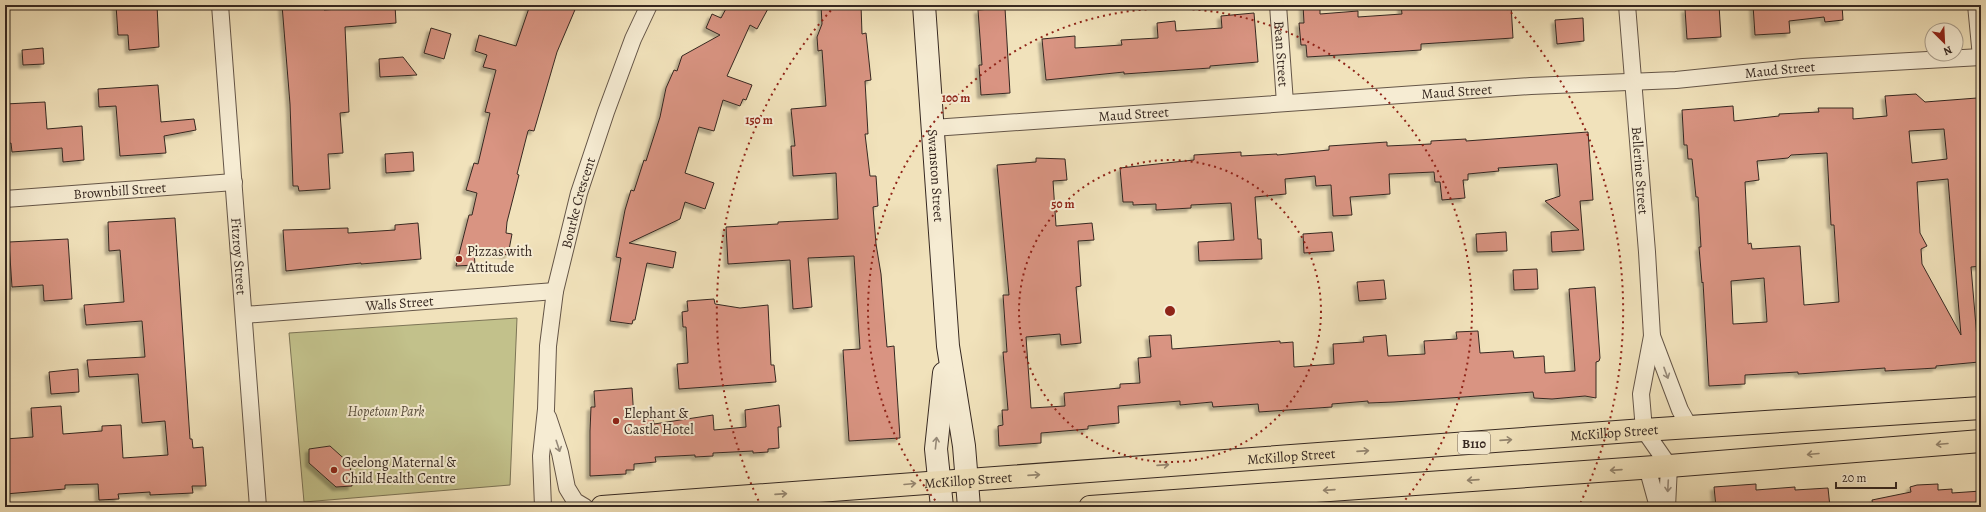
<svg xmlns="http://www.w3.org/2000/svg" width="1986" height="512" viewBox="0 0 1986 512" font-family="Alegreya,serif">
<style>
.green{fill:#c2c18b;stroke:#7c7456}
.building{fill:#d99482;stroke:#362821;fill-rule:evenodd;filter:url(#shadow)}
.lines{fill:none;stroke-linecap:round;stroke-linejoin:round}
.street-casing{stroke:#655648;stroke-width:18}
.secondary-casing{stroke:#362821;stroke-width:24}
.highway-casing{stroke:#362821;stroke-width:24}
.street{stroke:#f6ecd3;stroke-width:16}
.secondary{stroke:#f6ecd3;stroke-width:22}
.highway{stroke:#f1e2bb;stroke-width:22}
.oneway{stroke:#968a7a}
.oneway2{stroke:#94856e}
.ring{fill:none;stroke:#8f2418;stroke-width:2;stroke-dasharray:2 4}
.poi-dot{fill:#8f2418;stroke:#f6ecd3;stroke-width:1.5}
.labels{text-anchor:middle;stroke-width:4;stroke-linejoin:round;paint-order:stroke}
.shield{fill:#f6ecd3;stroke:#706356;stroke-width:1}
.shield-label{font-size:13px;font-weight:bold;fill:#362821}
.street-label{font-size:14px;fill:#362821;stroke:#f6ecd3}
.poi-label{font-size:14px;fill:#362821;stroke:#f6ecd3;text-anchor:start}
.park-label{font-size:14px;font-style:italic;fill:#594e3c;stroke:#f6ecd3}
.centre{fill:#8f2418;stroke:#f6ecd3;stroke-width:2}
.ring-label{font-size:12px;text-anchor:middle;font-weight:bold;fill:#8f2418;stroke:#f6ecd3;stroke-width:4;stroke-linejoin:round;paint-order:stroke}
</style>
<defs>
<filter id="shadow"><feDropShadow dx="-3.5" dy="3.5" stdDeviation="1" flood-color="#0004"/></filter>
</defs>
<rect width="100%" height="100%" fill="#f1e2bb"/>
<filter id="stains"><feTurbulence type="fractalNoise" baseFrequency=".005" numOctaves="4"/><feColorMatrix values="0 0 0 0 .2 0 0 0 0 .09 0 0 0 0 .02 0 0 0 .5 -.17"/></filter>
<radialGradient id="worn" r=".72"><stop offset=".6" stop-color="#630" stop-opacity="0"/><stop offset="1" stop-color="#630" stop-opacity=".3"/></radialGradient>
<!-- green -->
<path class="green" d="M517 318 510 485 304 502 289 333Z"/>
<!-- building -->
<path class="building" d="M116 5H157L159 47 129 50 128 35H118Z
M282 5H324V10L395 5 396 23 345 27 349 112 340 113 343 153 328 154 330 189 299 191 298 186H293L290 104Z
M530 5H577L557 52 534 131 529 130 528 131 517 174 519 175 507 222 506 233 512 234 508 255 474 250 475 265 456 266 469 215H472L477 193 466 190 474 163 478 164 490 113 485 112 496 70 483 67 487 55 475 51 479 35 516 46Z
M728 5H770L757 29 750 25 727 76 752 85 746 100 743 99 740 106 723 100 714 131 699 127 685 173 714 183 705 209 685 202 680 219 629 243 676 252 673 268 647 263 635 320H633L632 324 610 321 621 258 616 257 625 210 631 190 634 191 644 160 646 161 660 117 666 88 674 70 677 71 682 56 720 35 706 28 712 14 721 18Z
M821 5H861L862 34 866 33 871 80 865 81 868 134H865L870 176H876L878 206 873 207 876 244 881 274 887 347 894 346 900 438 849 441 843 350 860 349 854 256 808 258 812 307 793 309 790 260 728 264 726 227 778 224V222L838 219 836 173 793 176 791 146H795L791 109 826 106 822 50 818 51 817 37 822 24Z
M1303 5H1320V14L1358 11V17L1402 14 1401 5H1511L1513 38 1421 44V50L1307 57 1306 45H1301L1299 23H1304Z
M1692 5H1719L1721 37 1687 39 1685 9H1692Z
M1753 5H1842L1843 20 1825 22 1824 17 1789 21 1790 33 1755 35Z
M1005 8 1010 93 981 95 979 65H982L978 10Z
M1254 13 1258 62 1210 66V68L1124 74V72L1046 80 1042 39 1075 36V48L1122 45 1121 40 1158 38 1157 23 1175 21 1176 31 1222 28 1221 16Z
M1583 18 1584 41 1557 44 1555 20Z
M431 28 451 34 444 59 424 53Z
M43 48 44 64 23 65 22 50Z
M403 57 417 75 380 77 379 59Z
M158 85 161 122 194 119 196 130 164 136 166 153 120 156 116 106 99 107 98 89Z
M1916 94 1925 102 1977 98 1981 139V266L1971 267 1979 362 1936 366V368L1885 371V368L1798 374V372L1745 375V384L1709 386 1703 282 1702 283 1699 247H1701L1698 197H1696L1692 159H1688L1687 145H1684L1682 110 1733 106 1734 121 1779 116V114L1819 112 1818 108H1853V119L1887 116 1885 96ZM1944 129 1947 159 1912 163 1909 131ZM1827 153 1831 225H1834L1839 302 1804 305 1800 246 1752 249 1751 243 1748 244 1745 182 1759 180 1757 161 1788 158 1791 155ZM1948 179 1953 241 1961 335 1922 264 1921 249 1927 246 1920 233 1917 182ZM1764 278 1767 322 1733 324 1731 281Z
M45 102 47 129 82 126 84 160 63 162 62 148 12 152 11 143 7 144 5 104Z
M1588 132 1593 200 1580 201 1584 250 1552 252 1551 232 1579 230 1545 201 1560 196 1557 164 1498 168 1499 171 1468 174V180H1463L1465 198 1442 200 1440 182H1435L1434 172 1389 174 1390 194 1350 197 1352 215 1333 216 1331 185 1316 186 1315 176 1285 179 1286 194 1255 197 1258 239H1261L1262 259 1199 261 1198 242 1234 240 1231 203 1191 205V208L1156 210V204L1133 205V202H1123L1120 168 1194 160V155L1241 152V156L1277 154V155L1329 150V146L1387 142V146L1431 144V141L1466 139V141Z
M413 152 414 171 386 173 385 154Z
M1036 158 1065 159 1067 180 1053 181 1056 226 1092 223 1094 240 1078 241 1081 286 1076 287 1081 343 1061 345 1060 334 1026 337 1031 408 1065 406 1064 393 1120 388V384L1140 383 1138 358 1151 357 1149 336 1171 335 1172 349 1280 341V343L1293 342 1294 367 1334 364 1333 344 1364 342 1363 337 1386 335 1388 356 1425 354 1424 341 1457 339 1456 332 1478 331 1480 353 1513 351 1514 358 1544 356 1545 373 1575 371 1569 289 1595 287 1600 358 1599 361 1596 362V398L1585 396 1552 399 1534 398 1533 392 1394 402 1368 403V401L1332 404V407L1259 412 1258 404 1213 407 1212 402 1180 405V401L1118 406 1119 423 1088 426V429L1041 433V443L999 446 998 426 1003 425 1002 410H1008L1003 352H1007L1003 295H1009L997 165 1036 162Z
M175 218 190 439H192L193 448 203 447 206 486H192L193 493 150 495V492L118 494 119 499 99 500 98 484 65 485V489L5 494V439L33 437 31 408 61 406 63 434 102 431V426L121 425 123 458 168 455 165 421 142 423 138 374 89 377 87 360 145 357 142 321 86 325 84 305 124 302 120 250 109 251 108 222Z
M418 223 421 259 361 264V263L286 271 283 230 348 228V233L395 230V225Z
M1332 232 1334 251 1304 253 1303 234Z
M1506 232 1507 251 1477 252 1476 234Z
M68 239 72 299 44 301 43 285 12 287 9 242Z
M1537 269 1538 289 1514 290 1513 270Z
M1384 280 1386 299 1359 301 1357 282Z
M714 299 715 304 740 308 768 305 771 365H774L776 382 679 389 677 364 688 363 686 327H683L682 312 688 311 687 301Z
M78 369 79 392 51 394 49 372Z
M632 388 634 419 653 418 654 424 713 415 714 430 746 427 745 410 779 405 781 427H778L779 448 768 449V452L753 453V451L713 453V456L695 457V455L655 457 656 462 634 464V470H626V474L590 476V431L591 407H595L594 391Z
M330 446 350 464 352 486 336 487 309 463V449Z
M1756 484V490L1795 487V490L1828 488 1830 507H1716L1714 487Z
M1938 484V490L1952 489V493L1981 491V507H1873L1872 500 1911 492 1910 487 1917 485Z"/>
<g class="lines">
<defs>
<g id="street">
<path id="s1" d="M220 5 258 507"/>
<path id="s2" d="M1278 5 1285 103"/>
<path id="s3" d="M1627 5 1647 252 1652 336 1641 394 1644 430 1669 466 1667 507"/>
<path d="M1976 5 1981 57"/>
<path id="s4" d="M933 128 1531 86 1676 80 1803 67 1981 57"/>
<path id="s5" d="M5 199 234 182"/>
<path id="s6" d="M244 315 555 291"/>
<path d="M1652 336 1680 410 1690 428"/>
<path d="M548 417 560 453 567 488 575 501 585 507"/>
<path d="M1647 467 1658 507"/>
<path id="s7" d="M543 507 541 456 546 409 548 346 555 291 579 193 606 112 633 39 649 5"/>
</g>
<g id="secondary">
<path id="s8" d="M924 5 948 346 964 446 969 507"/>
<path d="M942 507 936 449 944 373"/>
</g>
<g id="highway">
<path id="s9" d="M602 507 1644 430 1981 408"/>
<path d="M1090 507 1669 466 1981 441"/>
</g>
</defs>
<!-- street casing -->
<use href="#street" class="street-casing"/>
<!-- secondary casing -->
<use href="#secondary" class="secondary-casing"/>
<!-- highway casing -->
<use href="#highway" class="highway-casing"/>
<!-- street -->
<use href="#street" class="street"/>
<!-- secondary -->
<use href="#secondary" class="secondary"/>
<!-- highway -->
<use href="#highway" class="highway"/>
</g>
<!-- one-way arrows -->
<defs><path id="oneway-shaft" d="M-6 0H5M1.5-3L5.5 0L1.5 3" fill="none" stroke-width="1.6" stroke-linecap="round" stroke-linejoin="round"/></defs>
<g class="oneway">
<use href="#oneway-shaft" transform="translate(1666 373) rotate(70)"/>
<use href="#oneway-shaft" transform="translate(936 443) rotate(-84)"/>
<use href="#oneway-shaft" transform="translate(558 446) rotate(72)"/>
<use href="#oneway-shaft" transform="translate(1668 486) rotate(93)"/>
</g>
<g class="oneway2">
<use href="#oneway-shaft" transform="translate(1506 440) rotate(-4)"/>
<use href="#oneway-shaft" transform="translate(1942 444) rotate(175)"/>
<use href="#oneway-shaft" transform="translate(1363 451) rotate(-4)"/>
<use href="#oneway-shaft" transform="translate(1813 454) rotate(175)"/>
<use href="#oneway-shaft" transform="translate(1163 465) rotate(-4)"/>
<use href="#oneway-shaft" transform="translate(1616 470) rotate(176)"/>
<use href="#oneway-shaft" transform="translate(1034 475) rotate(-4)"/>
<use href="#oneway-shaft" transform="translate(1473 480) rotate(176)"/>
<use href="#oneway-shaft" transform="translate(910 484) rotate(-5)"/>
<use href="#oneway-shaft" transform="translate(1329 490) rotate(176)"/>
<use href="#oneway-shaft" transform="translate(781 494) rotate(-4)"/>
</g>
<!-- distance rings -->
<g class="ring">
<circle cx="1170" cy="311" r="151"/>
<path d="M939 505A302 302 0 1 1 1401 505"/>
<path d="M761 506A453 453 0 0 1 833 8M1507 8A453 453 0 0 1 1579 506"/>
</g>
<!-- markers -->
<g class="poi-dot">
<circle cx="459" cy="259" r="4"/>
<circle cx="616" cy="421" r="4"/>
<circle cx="334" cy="470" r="4"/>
</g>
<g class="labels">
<!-- shield labels -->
<rect class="shield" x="1458" y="432" width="32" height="22" rx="3"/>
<g class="shield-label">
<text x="1474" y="448">B110</text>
</g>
<!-- street labels -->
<g class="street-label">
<text dy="5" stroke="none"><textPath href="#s2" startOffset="49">Bean Street</textPath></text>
<text dy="5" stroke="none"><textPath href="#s4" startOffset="849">Maud Street</textPath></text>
<text dy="5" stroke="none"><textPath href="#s4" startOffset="525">Maud Street</textPath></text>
<text dy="5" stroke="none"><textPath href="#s4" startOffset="201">Maud Street</textPath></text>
<text dy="5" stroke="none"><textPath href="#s3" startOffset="166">Bellerine Street</textPath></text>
<text dy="5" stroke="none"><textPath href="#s8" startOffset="171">Swanston Street</textPath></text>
<text dy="5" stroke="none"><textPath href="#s5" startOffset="115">Brownbill Street</textPath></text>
<text dy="5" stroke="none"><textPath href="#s7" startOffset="308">Bourke Crescent</textPath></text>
<text dy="5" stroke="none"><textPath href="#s1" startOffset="252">Fitzroy Street</textPath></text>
<text dy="5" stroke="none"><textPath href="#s6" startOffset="156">Walls Street</textPath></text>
<text dy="5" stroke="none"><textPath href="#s9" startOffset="1015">McKillop Street</textPath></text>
<text dy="5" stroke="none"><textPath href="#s9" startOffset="691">McKillop Street</textPath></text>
<text dy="5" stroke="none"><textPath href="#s9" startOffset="367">McKillop Street</textPath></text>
</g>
<!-- poi labels -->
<g class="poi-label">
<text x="467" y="256">Pizzas with<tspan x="467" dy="16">Attitude</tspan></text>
<text x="624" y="418">Elephant &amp;<tspan x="624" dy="16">Castle Hotel</tspan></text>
<text x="342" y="467">Geelong Maternal &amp;<tspan x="342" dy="16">Child Health Centre</tspan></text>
</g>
<!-- park labels -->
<g class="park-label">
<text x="386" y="416">Hopetoun Park</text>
</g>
</g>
<circle cx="1170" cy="311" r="6" class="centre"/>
<g class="ring-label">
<text x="956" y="102">100 m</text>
<text x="759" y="124">150 m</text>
<text x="1063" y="208">50 m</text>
</g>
<!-- margin -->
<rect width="1986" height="512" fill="none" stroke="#f1e2bb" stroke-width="20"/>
<rect x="6" y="6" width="1974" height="500" fill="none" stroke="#362821" stroke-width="2"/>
<rect x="10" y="10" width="1966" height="492" fill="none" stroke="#362821"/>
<!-- north arrow -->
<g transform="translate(1944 42) rotate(156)"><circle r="19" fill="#f6ecd3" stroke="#a99e8c"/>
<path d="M0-3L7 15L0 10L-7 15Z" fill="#8f2418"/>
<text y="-6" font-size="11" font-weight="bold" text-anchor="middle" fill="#362821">N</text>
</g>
<!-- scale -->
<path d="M1836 482v6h60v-6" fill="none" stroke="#362821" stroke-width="2"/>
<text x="1842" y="482" font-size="12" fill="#362821" stroke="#f6ecd3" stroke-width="3" paint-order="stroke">20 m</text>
<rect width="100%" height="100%" filter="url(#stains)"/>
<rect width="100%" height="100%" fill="url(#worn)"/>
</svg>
